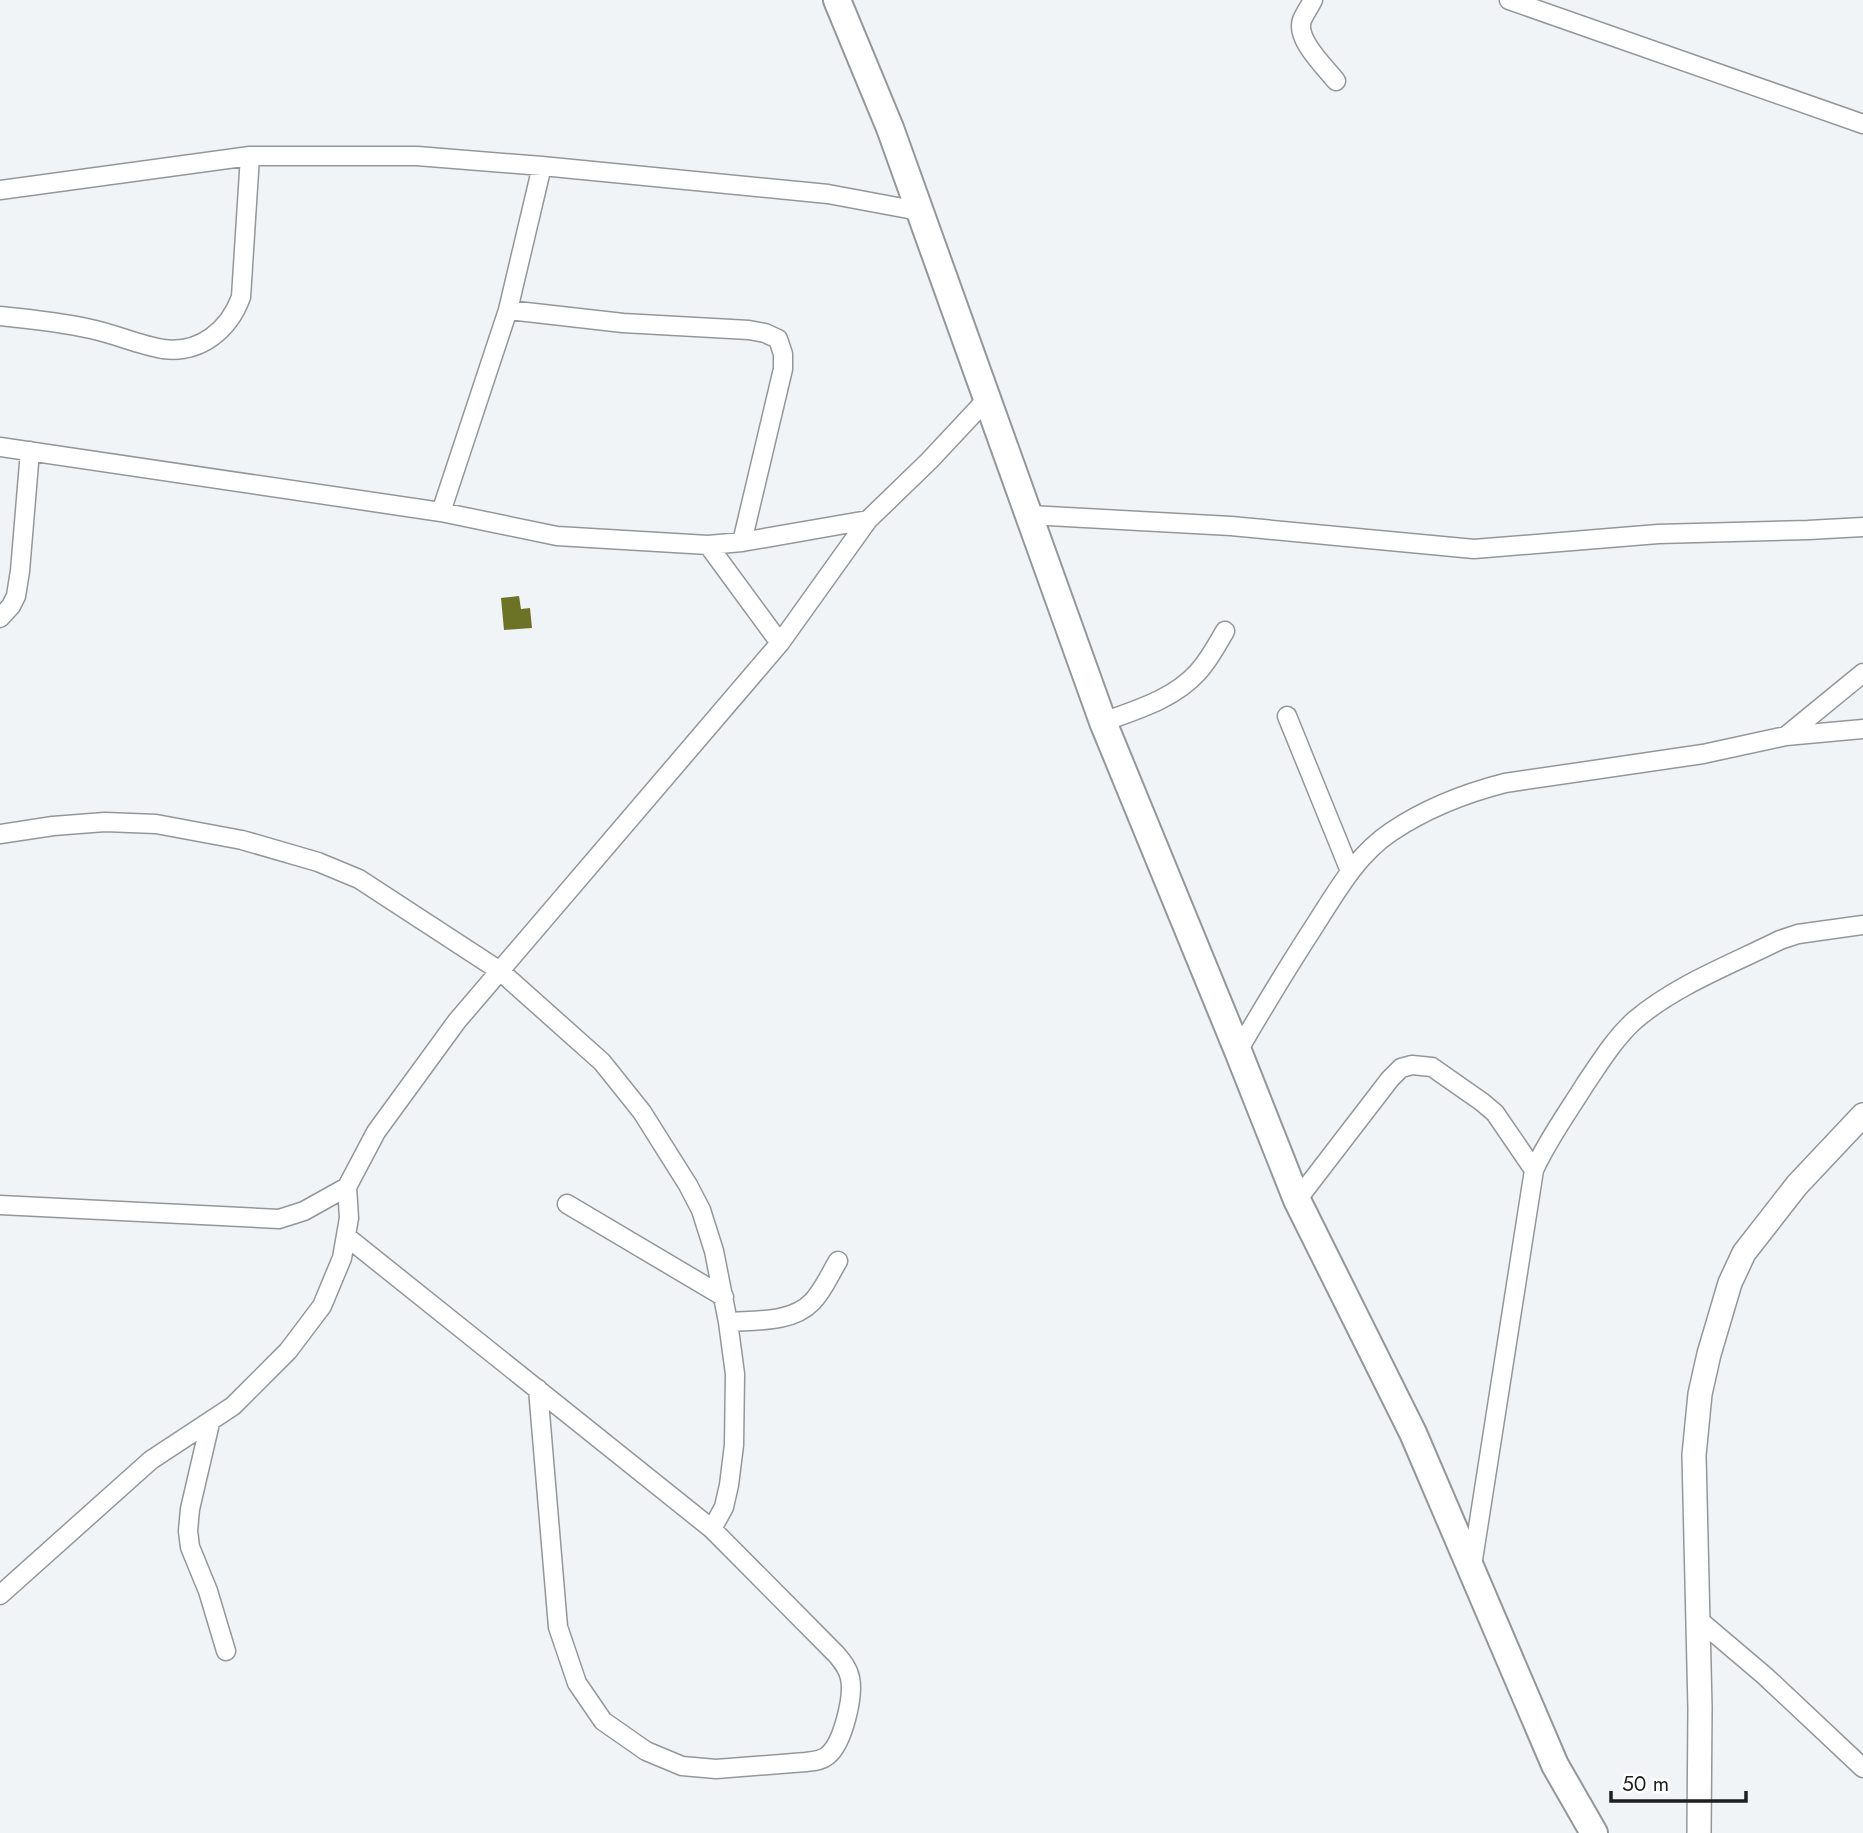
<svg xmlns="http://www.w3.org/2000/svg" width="1863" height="1833" viewBox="0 0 1863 1833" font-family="Jost,sans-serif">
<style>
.building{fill:#6d7326}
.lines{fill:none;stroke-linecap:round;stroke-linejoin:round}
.minor-casing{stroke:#949799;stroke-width:21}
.tertiary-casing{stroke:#949799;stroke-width:26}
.secondary-casing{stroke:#949799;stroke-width:30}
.minor{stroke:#fff;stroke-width:18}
.tertiary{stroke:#fff;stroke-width:23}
.secondary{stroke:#fff;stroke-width:26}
</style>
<rect width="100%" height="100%" fill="#f1f4f6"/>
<!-- building -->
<path class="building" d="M519 596 521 609 530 608 532 628 504 630 501 598Z"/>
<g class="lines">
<defs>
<path id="minor" d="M1313 0C1310 6 1305 13 1302 20 1295 39 1325 67 1336 81
M1509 0 1863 124
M0 190 250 156H417L542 166 828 194 919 211
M508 310 623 323 749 330 765 333 778 339 783 354V369L742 542
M0 316C30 319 61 322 91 329 115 334 139 345 163 349 200 354 229 330 241 297L250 156
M0 447 441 512 557 536 708 545 742 542 868 520
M441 512 508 310 542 166
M1030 515 1231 526 1474 549 1658 534 1808 530 1863 527
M708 545 780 643
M0 618 11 606 16 596 20 571 30 451
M1287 716 1350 871
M1103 722C1136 710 1174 699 1198 672 1209 660 1217 645 1225 631
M1786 736 1863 673
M0 834 53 826 105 822 156 824 242 840 318 862 359 879 500 971 602 1062 642 1112 688 1185 701 1210 714 1251 728 1322 735 1374 734 1445 729 1485 724 1507 712 1529
M1238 1051C1263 1008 1289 965 1317 922 1338 889 1358 854 1391 832 1425 809 1466 793 1505 783L1703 754 1786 736 1863 729
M1297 1200 1390 1079 1401 1068 1412 1065 1432 1067 1482 1102 1495 1113 1534 1170
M567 1204 724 1297
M0 1205 279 1219 304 1211 347 1187 376 1132 457 1021 780 643 868 520 929 461 988 398
M347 1237 712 1529 836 1654C842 1661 848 1668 850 1678 854 1696 843 1744 827 1756 821 1761 813 1761 806 1762L716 1769 682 1766 646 1751 603 1721 577 1683 558 1627 538 1389
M728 1322C755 1320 792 1323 812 1302 823 1291 830 1274 838 1261
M210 1423 190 1509 188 1531 190 1547 208 1591 226 1651
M1472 1566 1534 1170C1548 1139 1568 1112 1586 1083 1601 1061 1615 1038 1635 1020 1676 985 1732 964 1780 940L1798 934 1863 925
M0 1595 151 1460 233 1406 288 1351 322 1306 342 1258 349 1218 347 1187
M1699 1620 1765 1676 1863 1768"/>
<path id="tertiary" d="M1699 1833 1700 1708 1694 1455 1700 1394 1709 1354 1730 1283 1744 1253 1797 1185 1863 1115"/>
<path id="secondary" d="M837 0 890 128 1103 722 1238 1051 1297 1200 1413 1433 1555 1765 1594 1833"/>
</defs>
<!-- minor casing -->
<use href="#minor" class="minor-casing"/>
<!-- tertiary casing -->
<use href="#tertiary" class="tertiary-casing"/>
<!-- secondary casing -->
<use href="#secondary" class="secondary-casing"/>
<!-- minor -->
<use href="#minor" class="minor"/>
<!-- tertiary -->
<use href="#tertiary" class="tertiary"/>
<!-- secondary -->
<use href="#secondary" class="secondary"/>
</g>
<!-- scale -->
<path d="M1611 1791v10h135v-10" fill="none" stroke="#1e2020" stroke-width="3.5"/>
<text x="1622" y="1791" font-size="21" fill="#1e2020" stroke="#ffffff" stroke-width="5" paint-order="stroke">50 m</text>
</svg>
